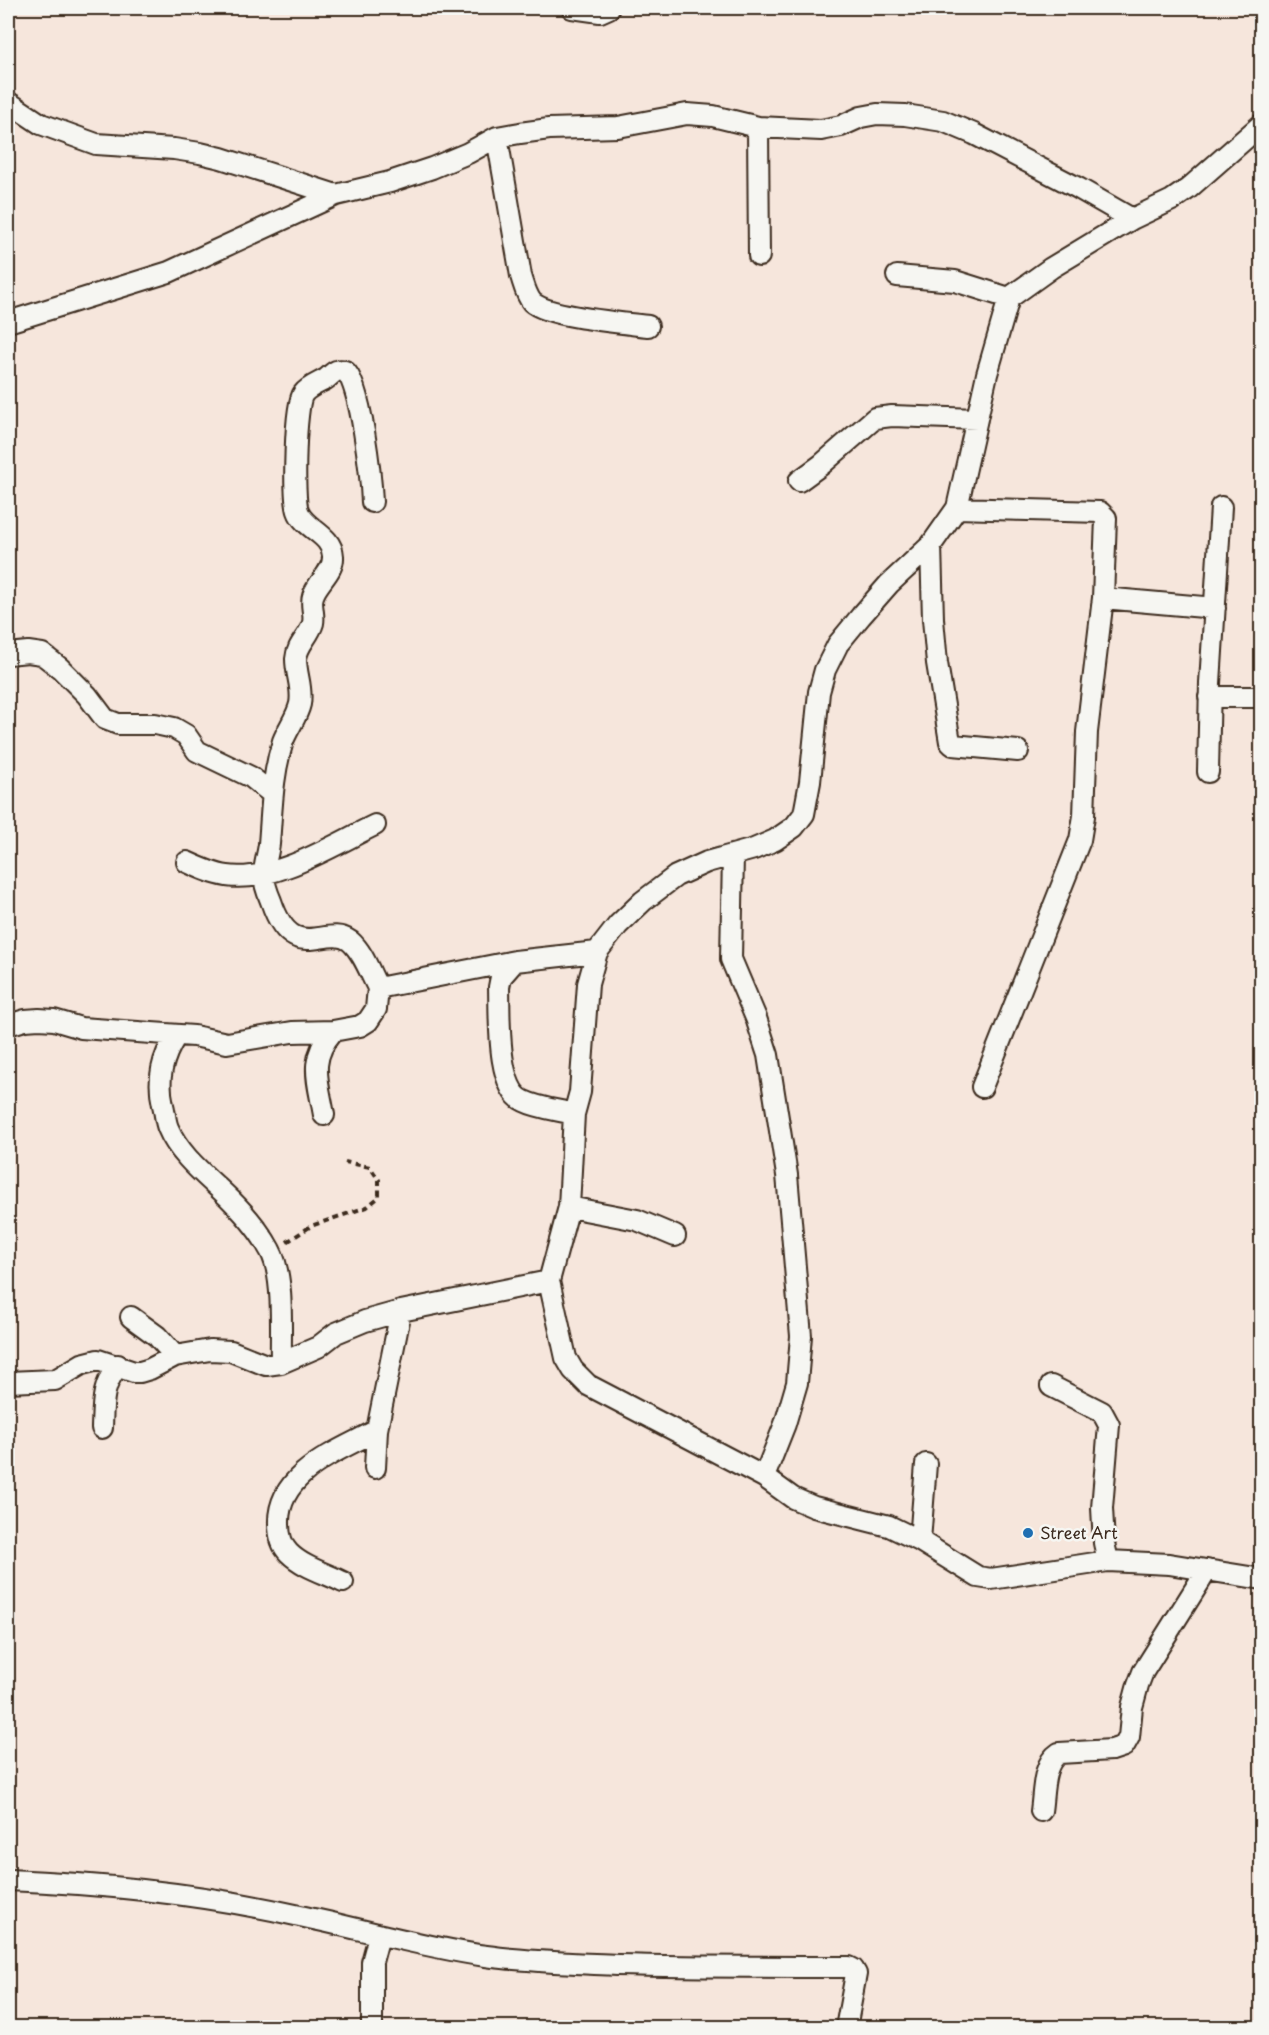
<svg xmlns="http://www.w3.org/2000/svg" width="1269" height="2035" viewBox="0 0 1269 2035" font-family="'Playpen Sans',sans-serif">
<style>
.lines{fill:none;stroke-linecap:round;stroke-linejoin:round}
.minor-casing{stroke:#3b2a1e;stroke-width:24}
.path{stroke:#3b2a1e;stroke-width:4;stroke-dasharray:6 4.5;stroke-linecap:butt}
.minor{stroke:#f6f6f2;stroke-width:20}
.poi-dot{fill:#1f6fb2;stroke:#f6f6f2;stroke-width:2}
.labels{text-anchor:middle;stroke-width:5;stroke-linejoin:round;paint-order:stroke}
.poi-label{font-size:16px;fill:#3b2a1e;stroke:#f6f6f2;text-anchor:start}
</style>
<rect width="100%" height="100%" fill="#f6e6dc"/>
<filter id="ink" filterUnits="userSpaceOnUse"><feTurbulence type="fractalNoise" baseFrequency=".0167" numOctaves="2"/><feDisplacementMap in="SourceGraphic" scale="12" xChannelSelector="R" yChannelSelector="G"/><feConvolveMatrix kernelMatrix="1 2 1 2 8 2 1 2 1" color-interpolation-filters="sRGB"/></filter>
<g filter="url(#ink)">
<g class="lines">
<defs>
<path id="minor" d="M572 8 600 12 609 8
M8 102 41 124 96 144 174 149 200 153 221 158 336 195 390 182 432 168 468 153 497 137 520 133 549 129 618 127 687 114 713 116 758 127 821 130 841 126 861 117 877 114 905 115 943 121 974 134 1078 188 1132 219
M1262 124 1188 189 1172 200 1132 219 1051 268 1009 298 987 374 957 508 931 545 889 584 861 616 838 644 825 670 819 692 810 782 804 814 794 827 775 840 754 849 707 862 676 876 643 901 618 925 597 952 588 984 580 1092 574 1114 569 1207 549 1281 566 1358 573 1370 588 1385 764 1477 793 1498 814 1507 889 1526 920 1541 978 1577 991 1579 1108 1561 1169 1564 1262 1579
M758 127 759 256
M497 137 521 276C524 285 526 295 532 302 548 317 624 323 648 326
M897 276 955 281 1009 298
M8 322 169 272 336 195
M799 481 821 465 875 418 892 416 977 419
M372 502C371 479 361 383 345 371 335 368 333 374 326 379 319 383 308 387 303 394 295 405 293 496 298 511 304 529 332 534 333 556 334 572 317 582 313 596 310 605 315 614 313 623 309 637 297 644 296 659 296 675 303 688 300 704 297 717 288 728 283 741 272 776 272 808 269 844 268 854 264 865 264 875 264 883 268 894 271 901 293 967 325 923 350 941 363 952 370 973 378 988
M957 508 1100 512 1106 518 1103 598 1087 732 1084 816 1080 840 982 1087
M931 545 933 619 937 663 950 742 953 745 1018 751
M1103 598 1215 608
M8 654 28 652 42 654 60 668 87 695 105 719 118 724H155L174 728 186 735 197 751 251 777 271 793
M1209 697H1262
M1208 772 1210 683 1221 507
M733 855 731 959 756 1018 768 1055 787 1175 801 1336 797 1383 785 1424 764 1477
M187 862C200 868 213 874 227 876 274 883 333 845 375 825
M515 961 501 977 499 987C500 1014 496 1089 524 1101 538 1108 558 1110 574 1114
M8 1025 25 1020 39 1019 54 1020 81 1028 194 1036 227 1043 292 1032 333 1031 360 1026 368 1021 376 1009 378 988 515 961 597 952
M176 1036C162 1058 157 1079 163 1105 165 1112 165 1121 168 1128 180 1157 209 1178 231 1200 246 1215 260 1231 270 1250 285 1277 280 1332 281 1363
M324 1115C318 1080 308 1060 333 1031
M569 1207 637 1220 675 1236
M131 1317 157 1336 175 1356
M8 1382 55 1380 82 1364 98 1360 134 1372H140L150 1369 175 1356 210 1350 231 1351 266 1365 281 1363 318 1347 336 1333 365 1321 401 1311 549 1281
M1051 1386 1102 1412 1109 1425 1102 1508 1104 1543 1108 1561
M102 1428C103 1401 102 1387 118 1365
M375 1468 377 1430 401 1311
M920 1541 926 1464
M343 1582C325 1573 303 1567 289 1553 281 1545 279 1535 279 1524 277 1472 340 1451 377 1430
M1041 1811C1044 1792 1042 1764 1059 1753L1112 1750 1124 1746 1129 1737 1132 1707 1138 1685 1143 1672 1207 1570
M8 1880C105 1884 204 1894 300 1916 362 1929 423 1947 486 1956 530 1962 574 1963 617 1965 694 1967 772 1967 849 1967L853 1969 856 1974 846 2028
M372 2028V1962L379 1936"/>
</defs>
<!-- minor casing -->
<use href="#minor" class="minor-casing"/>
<!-- path -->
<path class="path" d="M287 1242 311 1226 367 1207 379 1197V1180L370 1167 345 1162"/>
<!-- minor -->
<use href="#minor" class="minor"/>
</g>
</g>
<!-- markers -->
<circle class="poi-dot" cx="1028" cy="1533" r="6"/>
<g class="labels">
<!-- poi labels -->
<g class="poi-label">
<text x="1040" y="1539">Street Art</text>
</g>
</g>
<!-- margin -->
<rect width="1269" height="2035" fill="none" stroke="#f6f6f2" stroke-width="30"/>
<rect x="15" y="15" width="1239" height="2005" fill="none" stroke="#3b2a1e" stroke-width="2" filter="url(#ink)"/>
</svg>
